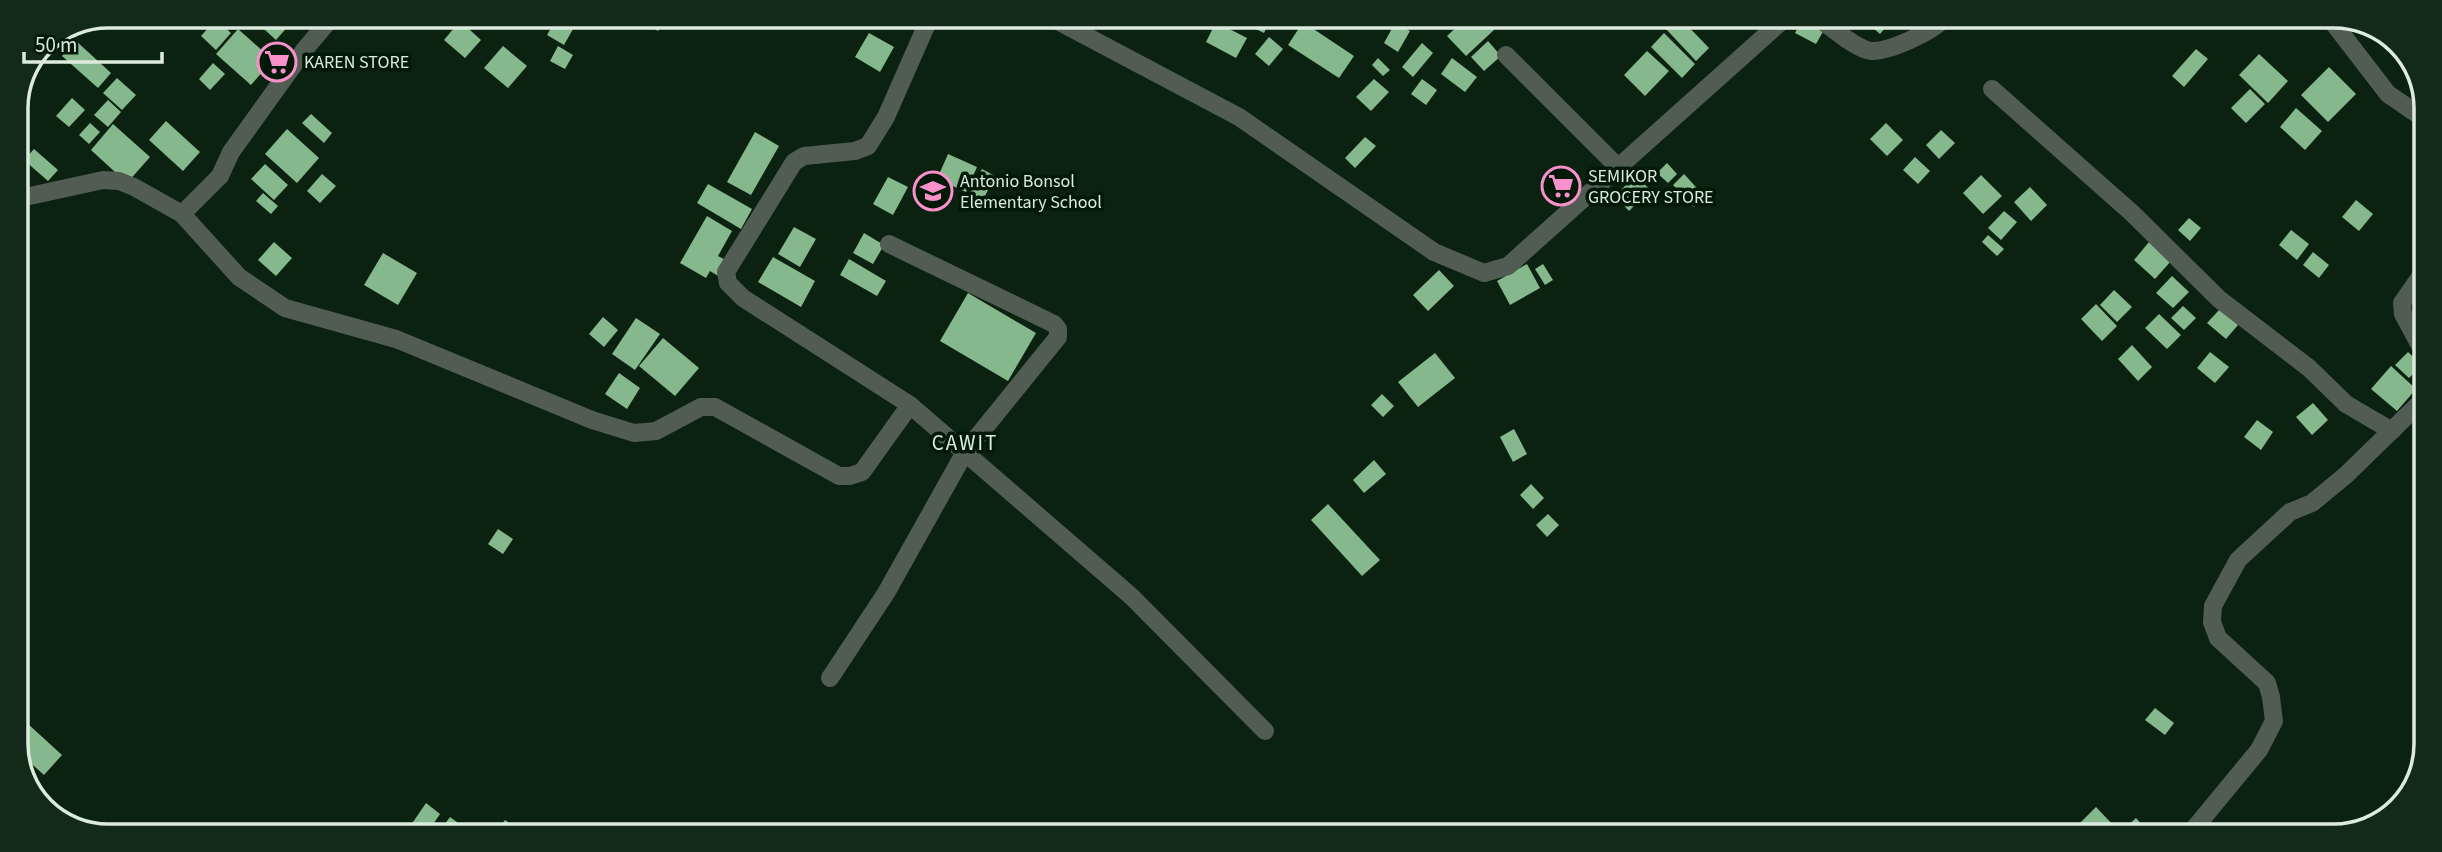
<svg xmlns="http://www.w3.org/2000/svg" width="2442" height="852" viewBox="0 0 2442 852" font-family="'Source Sans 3',sans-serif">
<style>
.building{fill:#85b98d}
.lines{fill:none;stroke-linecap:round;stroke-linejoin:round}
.minor{stroke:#515c52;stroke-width:18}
.labels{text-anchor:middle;stroke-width:7;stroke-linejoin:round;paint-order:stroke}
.poi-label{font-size:18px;fill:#dcebde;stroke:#031907;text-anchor:start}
.quarter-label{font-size:21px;letter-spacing:2px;fill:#dcebde;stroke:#031907}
.rim{fill:none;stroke:#dcebde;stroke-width:3.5}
</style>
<rect width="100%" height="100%" fill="#0a220f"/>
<!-- building -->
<path class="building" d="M231 16H251L242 26Z
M255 16H280L290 24 276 40 253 19Z
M557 17H568L577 22 564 45 547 35Z
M633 17H666L658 31Z
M1243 18H1271L1264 33 1241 22Z
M216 19 231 33 216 50 201 36Z
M1465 19H1486L1495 29 1466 56 1447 36Z
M1676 19H1681L1709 48 1696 61 1666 29Z
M1802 19H1809L1825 28 1816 44 1795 33Z
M1863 19 1890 20 1891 21 1880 34Z
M460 21 481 40 465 58 444 40Z
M1216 22 1247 38 1236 58 1206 42Z
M1303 22 1354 56 1339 78 1288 45Z
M1395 23 1410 31 1398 52 1384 43Z
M238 29 273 60 251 85 216 54Z
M69 32 71 34 59 48 50 40Z
M869 33 894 47 880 72 855 57Z
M1664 33 1695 64 1682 78 1651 47Z
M1269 37 1283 49 1269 66 1255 54Z
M75 40 111 73 98 88 62 56Z
M1488 41 1501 56 1484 71 1471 57Z
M1422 43 1433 53 1413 77 1402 67Z
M503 46 527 66 508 88 484 68Z
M558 46 573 55 565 69 550 61Z
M2196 49 2208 59 2184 87 2172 76Z
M1647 51 1669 71 1645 96 1624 75Z
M2259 54 2288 81 2268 103 2239 75Z
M1378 58 1390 70 1383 76 1372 65Z
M1452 58 1477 77 1465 92 1441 74Z
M213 63 225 74 210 90 199 79Z
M2329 67 2356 94 2328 122 2301 95Z
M117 78 136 95 122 110 103 93Z
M1374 79 1389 92 1371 111 1356 97Z
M1422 79 1437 90 1426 105 1411 94Z
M2250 89 2265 104 2246 123 2231 108Z
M72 98 85 110 69 127 56 116Z
M108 100 121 112 108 127 94 115Z
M2296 108 2322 131 2305 150 2280 127Z
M311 114 332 133 324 143 302 123Z
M166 121 200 152 183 171 149 140Z
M90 123 100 132 89 144 79 135Z
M1886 123 1903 140 1887 156 1870 139Z
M113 124 150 157 127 183 91 150Z
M287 129 319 158 297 183 265 154Z
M1941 130 1955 143 1939 159 1926 145Z
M755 132 779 146 751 195 727 182Z
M1365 137 1376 146 1355 168 1345 158Z
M34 149 58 170 48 181 24 160Z
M948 154 977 167 966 192 937 179Z
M1915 157 1930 171 1918 184 1903 170Z
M1667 163 1677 174 1668 183 1657 173Z
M265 164 288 185 274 200 251 179Z
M982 169 995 176 982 202 969 195Z
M322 174 336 186 320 203 307 191Z
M1684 174 1705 197 1694 207 1673 185Z
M1636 175 1650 190 1629 211 1615 196Z
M1981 175 2002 196 1983 214 1963 193Z
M888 177 908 187 893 215 873 204Z
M708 184 752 209 741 229 697 203Z
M2030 187 2047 205 2031 221 2014 202Z
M263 193 278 206 271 214 256 201Z
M2356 200 2373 214 2359 231 2342 217Z
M2004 211 2017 222 2001 240 1988 228Z
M707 216 732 231 718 256 729 262 720 277 710 271 706 278 680 263Z
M2189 218 2201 228 2190 241 2178 230Z
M794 227 816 239 800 267 778 254Z
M2291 230 2309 244 2297 260 2279 245Z
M864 233 884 245 873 264 853 253Z
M1988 235 2004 249 1997 256 1982 242Z
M274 242 292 258 276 276 258 260Z
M2149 242 2171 261 2155 279 2134 260Z
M2313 252 2329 265 2319 278 2303 265Z
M383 253 417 273 398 305 364 285Z
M773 257 815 281 801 307 758 282Z
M849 259 886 281 877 296 840 275Z
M1527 264 1540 288 1510 305 1497 281Z
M1543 264 1553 280 1545 285 1535 269Z
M1439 270 1454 286 1428 311 1413 295Z
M2172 276 2189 292 2173 308 2156 293Z
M2114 290 2132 307 2117 322 2100 305Z
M968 293 1036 333 1008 381 940 341Z
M2096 304 2117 326 2102 341 2081 319Z
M2183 306 2196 318 2184 330 2171 318Z
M2220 309 2238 325 2226 339 2207 323Z
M2159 314 2181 335 2167 349 2145 328Z
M603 317 618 330 604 347 589 334Z
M636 318 660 334 635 370 612 354Z
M663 338 699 368 675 396 639 366Z
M2132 345 2152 367 2138 381 2118 359Z
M2210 352 2229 367 2215 383 2197 368Z
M2408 352 2422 365 2409 378 2395 365Z
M1435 353 1455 378 1418 407 1398 382Z
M2391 366 2416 389 2397 411 2371 389Z
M619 373 640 388 627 409 605 394Z
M1382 394 1394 406 1383 417 1371 405Z
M2313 403 2328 420 2312 435 2296 417Z
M2257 420 2273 432 2261 450 2244 437Z
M1514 429 1527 454 1513 462 1500 437Z
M1374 460 1386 474 1364 493 1353 480Z
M1531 484 1544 498 1533 509 1520 495Z
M1328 504 1380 560 1362 576 1311 520Z
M1548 514 1559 525 1547 537 1536 525Z
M498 529 513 539 503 554 488 544Z
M2155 708 2174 723 2165 735 2145 720Z
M16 713 62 755 44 775 16 750Z
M426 803 440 814 428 832H421L411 825Z
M2096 807 2115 827 2106 836H2089L2078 825Z
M450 817 465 828 462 832H439Z
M2136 818 2152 836H2130L2124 829Z
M505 820 522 832H496Z"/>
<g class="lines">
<!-- minor -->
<path class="minor" d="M930 17 886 117 868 146 855 151 804 156 794 162 726 272 728 283 743 298 910 405 1132 597 1265 731
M1052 18 1239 117 1434 252 1484 273 1508 266 1784 19
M1820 19C1832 28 1857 50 1872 51 1891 51 1929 33 1943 20
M2331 20 2388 94 2426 120
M1506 55 1619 168
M1992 89 2132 213 2219 299 2309 368 2346 404 2392 431
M16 199 103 180 119 181 134 187 182 214 239 277 285 308 396 339 592 420 634 433 656 431 701 407H715L839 476H850L862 472 910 405
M182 214 220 176 231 152 305 49 333 16
M2424 353 2403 314 2402 303 2425 270
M830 678 886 593 965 452 1058 337V329L1054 324 889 244
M2188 836 2259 750 2274 721 2271 697 2267 683 2218 638 2212 622 2213 606 2238 560 2290 512 2312 503 2346 475 2424 399"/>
</g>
<!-- icons -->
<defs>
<symbol id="supermarket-ring" viewBox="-11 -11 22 22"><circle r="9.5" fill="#031907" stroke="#f890cc" stroke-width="1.5"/><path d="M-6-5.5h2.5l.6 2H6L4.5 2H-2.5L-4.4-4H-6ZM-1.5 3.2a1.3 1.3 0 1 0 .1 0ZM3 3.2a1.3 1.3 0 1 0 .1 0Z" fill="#f890cc"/></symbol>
<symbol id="school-ring" viewBox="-11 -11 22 22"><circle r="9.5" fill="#031907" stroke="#f890cc" stroke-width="1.5"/><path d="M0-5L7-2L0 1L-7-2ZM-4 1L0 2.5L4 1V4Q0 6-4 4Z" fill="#f890cc"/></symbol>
</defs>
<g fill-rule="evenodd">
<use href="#supermarket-ring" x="255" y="40" width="44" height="44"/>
<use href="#supermarket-ring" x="1539" y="164" width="44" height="44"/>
<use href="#school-ring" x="911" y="169" width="44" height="44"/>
</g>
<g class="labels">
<!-- poi labels -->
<g class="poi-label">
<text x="304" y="68">KAREN STORE</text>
<text x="1588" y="182">SEMIKOR<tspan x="1588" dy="21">GROCERY STORE</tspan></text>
<text x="960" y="187">Antonio Bonsol<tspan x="960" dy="21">Elementary School</tspan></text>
</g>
<!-- quarter labels -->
<g class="quarter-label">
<text x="965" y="450">CAWIT</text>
</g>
</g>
<!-- crop -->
<path d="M0 0H2442V852H0ZM108 28H2334A80 80 0 0 1 2414 108V744A80 80 0 0 1 2334 824H108A80 80 0 0 1 28 744V108A80 80 0 0 1 108 28Z" fill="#142a18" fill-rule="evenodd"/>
<path class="rim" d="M108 28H2334A80 80 0 0 1 2414 108V744A80 80 0 0 1 2334 824H108A80 80 0 0 1 28 744V108A80 80 0 0 1 108 28Z"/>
<!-- scale -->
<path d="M24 52v10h138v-10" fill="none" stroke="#dcebde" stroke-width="3.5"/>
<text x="35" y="52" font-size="21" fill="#dcebde" stroke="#031907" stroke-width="5" paint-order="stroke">50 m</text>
</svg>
